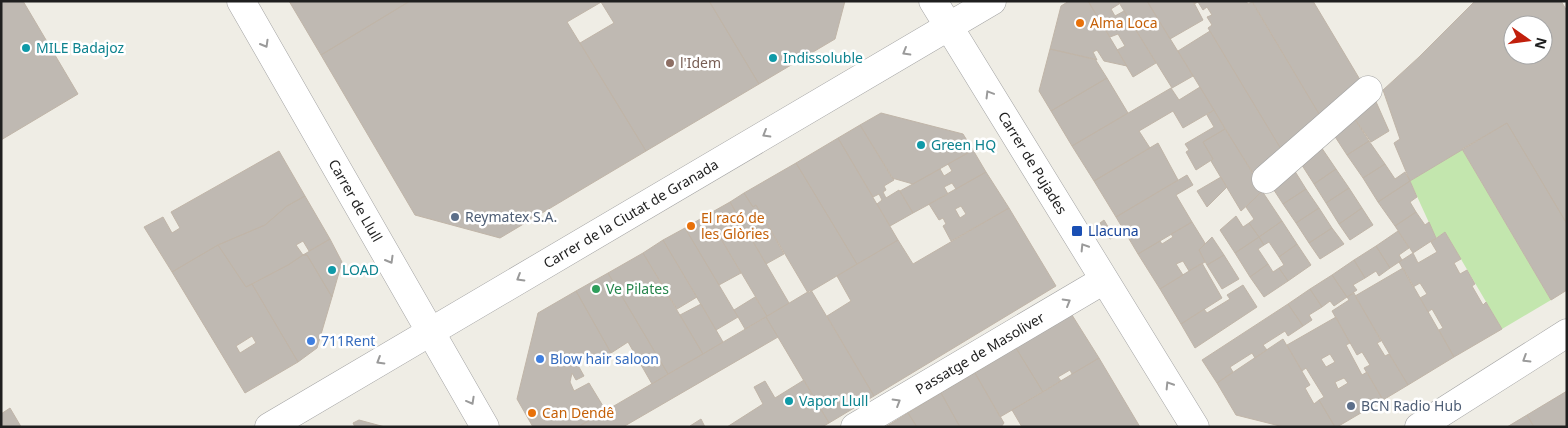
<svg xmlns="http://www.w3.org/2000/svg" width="1568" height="428" viewBox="0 0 1568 428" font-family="'Noto Sans',sans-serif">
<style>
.grass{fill:#c3e6ae}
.building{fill:#bfb9b2;stroke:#c0b5a8;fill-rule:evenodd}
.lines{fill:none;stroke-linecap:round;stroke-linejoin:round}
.minor-casing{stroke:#a3a3a3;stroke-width:29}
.minor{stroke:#fff;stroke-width:28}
.oneway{stroke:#9a9a9a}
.food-dot{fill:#e8710a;stroke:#fff;stroke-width:2}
.culture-dot{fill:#0f9aa8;stroke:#fff;stroke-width:2}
.education-dot{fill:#8d6e63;stroke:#fff;stroke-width:2}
.service-dot{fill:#5c6f8a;stroke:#fff;stroke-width:2}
.transit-dot{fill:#1a4fb4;stroke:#fff;stroke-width:2}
.leisure-dot{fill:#2e9e5b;stroke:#fff;stroke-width:2}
.shop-dot{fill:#3f7fe0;stroke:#fff;stroke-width:2}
.labels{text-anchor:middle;stroke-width:5;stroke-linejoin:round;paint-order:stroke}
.food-label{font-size:14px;fill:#c56008;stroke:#fff;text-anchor:start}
.culture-label{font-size:14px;fill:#0d838f;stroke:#fff;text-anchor:start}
.education-label{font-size:14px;fill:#785e54;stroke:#fff;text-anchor:start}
.street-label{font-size:14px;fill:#1f1f1f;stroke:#fff}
.service-label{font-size:14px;fill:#4e5e75;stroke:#fff;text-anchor:start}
.transit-label{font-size:14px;fill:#164399;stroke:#fff;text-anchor:start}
.leisure-label{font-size:14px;fill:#27864d;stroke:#fff;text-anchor:start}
.shop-label{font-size:14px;fill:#366cbe;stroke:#fff;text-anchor:start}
</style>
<rect width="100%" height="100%" fill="#efede5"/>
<!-- grass -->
<path class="grass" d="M1462 149 1551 300 1502 329 1445 232 1436 238 1410 181Z"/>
<!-- building -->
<path class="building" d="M1 1H23L78 94 1 140Z
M289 1H410L321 55Z
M410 1H603L567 22 646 151 500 238 415 215 321 55Z
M603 1H709L759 84 646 151 580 43 614 23 601 2Z
M709 1H845L835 39 759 84Z
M1069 1H1088L1127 66 1104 61 1097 50 1093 52 1097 60 1050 49 1061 6Z
M1088 1H1118L1119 4 1111 9 1115 16 1124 11 1156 63 1133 77 1117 50 1125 46 1118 34 1110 37Z
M1118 1H1147L1193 76 1172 88Z
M1147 1H1193L1203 20 1170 39Z
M1193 1H1246L1248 4 1252 2 1322 119 1284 154 1208 28 1212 25 1207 17 1212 15 1207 7 1203 10 1198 2 1194 4Z
M1252 1H1313L1362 83 1322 119Z
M1475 1H1561L1567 11V224L1507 123 1410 181 1394 143 1400 139 1383 90 1419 57ZM1513 25H1543V55H1513Z
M1210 31 1284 154 1256 179 1178 51Z
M1050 49 1095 59 1107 78 1051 111 1039 91Z
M1107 78 1128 113 1072 146 1051 111Z
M1200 87 1214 110 1183 128 1173 111 1139 131 1150 148 1094 181 1072 146 1171 88 1179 100Z
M1373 95 1389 131 1371 142 1350 112Z
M1214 110 1225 129 1203 142 1213 159 1196 170 1186 152 1189 150 1185 144 1214 127 1207 115Z
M1350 112 1369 141 1347 155 1330 129Z
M881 113 963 134 973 150 913 184 892 178 860 125Z
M1507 123 1567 224V290L1551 300 1462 149Z
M860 125 894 180 884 186 886 190 883 192 886 198 899 190 913 213 890 226 877 204 882 200 879 194 873 197 838 138Z
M1225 129 1264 190 1241 211 1211 161 1213 159 1203 142Z
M838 138 898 240 857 264 796 163Z
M1317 141 1336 169 1314 184 1298 159Z
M1369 141 1385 164 1363 178 1347 155Z
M1158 143 1178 180 1116 217 1094 181Z
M973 150 986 172 956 189 952 183 944 187 948 194 913 213 900 191 940 169 944 176 952 171 948 164Z
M279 151 305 196 287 206 265 225 218 245 172 272 144 227 163 217 172 233 180 228 171 212Z
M796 163 857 264 808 293 756 205 753 207 744 193Z
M1385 164 1395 179 1405 172 1410 181 1378 202 1363 178Z
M1291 165 1306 189 1283 204 1270 184Z
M1336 169 1349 188 1326 203 1314 184Z
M986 172 1009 208 951 241 943 226 946 224 943 218 939 220 929 204ZM961 206 966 214 960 218 955 209Z
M1187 175 1193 185 1176 195 1192 222 1138 254 1116 217Z
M1221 177 1227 187 1207 207 1197 191Z
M1410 181 1417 197 1410 202 1416 212 1395 226 1378 202Z
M1349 188 1362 208 1339 224 1326 203Z
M1306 189 1319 208 1296 223 1283 204Z
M1262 191 1282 221 1259 237 1249 223 1254 219 1246 207Z
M744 193 753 207 756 205 784 254 766 264 730 202Z
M305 196 330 239 309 251 303 241 296 245 303 255 288 265 246 287 218 245 265 225 287 206Z
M730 202 789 303 767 316 707 215Z
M1009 208 1056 286 874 396 827 316 851 301 837 276 898 240 913 264Z
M1319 208 1332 228 1309 243 1296 223Z
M1362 208 1373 225 1350 240 1339 224Z
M1416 212 1425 225 1429 222 1436 238 1413 253 1395 226Z
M707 215 741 273 719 285 685 228Z
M1236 216 1243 227 1249 223 1259 237 1235 253 1220 230Z
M1104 220 1114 237 1110 239 1100 223Z
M1282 221 1297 244 1279 257 1269 242 1264 245 1259 237Z
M1192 222 1205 243 1199 250 1205 262 1189 271 1183 261 1176 264 1183 275 1160 289 1138 254 1160 241 1162 244 1173 237 1171 234Z
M685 228 738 317 716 330 663 240Z
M1332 228 1344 244 1320 259 1309 243Z
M1398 231 1409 248 1399 255 1402 260 1390 268 1376 246Z
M1445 232 1461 259 1454 263 1460 274 1467 270 1475 284 1472 286 1483 305 1486 302 1502 329 1454 357 1439 330 1443 328 1432 309 1428 312 1420 298 1427 294 1420 283 1413 287 1399 262 1413 253 1418 263 1437 252 1431 242Z
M1212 237 1224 255 1207 265 1199 250Z
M1259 237 1264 245 1258 249 1268 264 1250 277 1235 253Z
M330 239 342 262 332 297 307 255H303Z
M663 240 697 297 677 309 643 253Z
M1297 244 1311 265 1288 281 1279 268 1284 265 1279 257Z
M218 245 246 287 252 284 298 362 245 393 172 272ZM252 336 256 343 240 353 236 346Z
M1376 246 1390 268 1379 276 1376 271 1365 278 1354 260Z
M643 253 703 354 668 374 608 273Z
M303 255H307L332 297 317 348 298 362 252 284 288 265Z
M1224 255 1239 279 1222 289 1207 265Z
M1354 260 1365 278 1353 285 1357 290 1347 297 1332 275Z
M1202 263 1222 298 1181 324 1160 289Z
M1268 264 1273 272 1279 268 1288 281 1264 297 1250 277Z
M1403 268 1454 357 1408 385 1355 296Z
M608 273 668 374 652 384 628 342 611 353 576 291Z
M1332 275 1347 297 1334 306 1330 301 1322 307 1310 289Z
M1243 285 1257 307 1195 348 1181 324 1204 309 1207 313 1230 299 1227 295Z
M1310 289 1322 307 1309 315 1312 320 1303 326 1288 304Z
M811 290 874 396 829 423 766 317Z
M576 291 611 353 589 366 580 353H577L575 360 584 376 576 380 572 373 570 382 574 391 589 383 606 411 578 427H533L517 399 538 313Z
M1354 293 1381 341 1377 343 1385 356 1389 354 1408 385 1383 400 1364 368 1370 365 1362 352 1357 355 1332 311 1349 300 1347 297Z
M755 297 767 316 745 329 734 310Z
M701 304 723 342 703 354 680 315Z
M1288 304 1303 326 1288 336 1285 331 1263 345 1267 350 1255 358 1252 353 1230 367 1233 372 1217 383 1202 360Z
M1072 315 1099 358 1072 374 1070 370 1058 377 1061 381 1043 392 1016 348Z
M766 317 778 337 623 427H578Z
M1336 317 1350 343 1346 345 1362 375 1367 372 1383 400 1337 427H1335L1319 400 1324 397 1306 368 1302 371 1287 345ZM1330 354 1335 362 1326 367 1321 359ZM1344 378 1348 383 1338 389 1335 382Z
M1283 339 1310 385 1305 388 1314 404 1319 400 1335 427H1284L1236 415 1217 383Z
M1016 348 1043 392 1000 417 975 373Z
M1099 358 1140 427H1022L1012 410Z
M975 373 1004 423 1001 427H960L941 393Z
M804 380 829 423 822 427H727L763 404 754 387 765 381 775 398Z
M1567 391V427H1534L1527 415Z
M941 393 960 427H917L908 413Z
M10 408 20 425 21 427H1V414Z
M908 413 917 427H885L887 426Z
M1527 415 1534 427H1507Z
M701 419 705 427H690V426Z
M359 420 385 427H355L353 423Z"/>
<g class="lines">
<defs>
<g id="minor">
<path id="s1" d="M241 1 485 427"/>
<path id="s2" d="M933 1 1195 427"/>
<path d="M1266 179 1368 90"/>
<path id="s3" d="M269 427 992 1"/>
<path id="s4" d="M855 427 1104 280"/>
<path d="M1419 427 1567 333"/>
</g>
</defs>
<!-- minor casing -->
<use href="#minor" class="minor-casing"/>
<!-- minor -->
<use href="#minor" class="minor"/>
</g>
<!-- one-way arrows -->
<defs><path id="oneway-chevron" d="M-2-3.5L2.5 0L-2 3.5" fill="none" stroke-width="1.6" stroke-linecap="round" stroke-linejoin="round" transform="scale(1.25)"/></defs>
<g class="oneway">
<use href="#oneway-chevron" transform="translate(265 44) rotate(60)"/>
<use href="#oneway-chevron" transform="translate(906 52) rotate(150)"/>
<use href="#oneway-chevron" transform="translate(989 94) rotate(-121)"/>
<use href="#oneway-chevron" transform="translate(766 134) rotate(150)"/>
<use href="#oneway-chevron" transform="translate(1084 247) rotate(-122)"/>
<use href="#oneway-chevron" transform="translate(390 260) rotate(60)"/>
<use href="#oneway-chevron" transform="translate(520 278) rotate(149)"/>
<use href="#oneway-chevron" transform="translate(1067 302) rotate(-30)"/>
<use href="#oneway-chevron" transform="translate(1526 359) rotate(148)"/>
<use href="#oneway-chevron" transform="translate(380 361) rotate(149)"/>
<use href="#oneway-chevron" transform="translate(1169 385) rotate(-122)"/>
<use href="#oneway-chevron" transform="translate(471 401) rotate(61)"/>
<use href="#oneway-chevron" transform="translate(897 402) rotate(-31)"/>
</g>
<!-- markers -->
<g class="food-dot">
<circle cx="1080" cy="23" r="5"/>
<circle cx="691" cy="226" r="5"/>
<circle cx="532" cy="413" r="5"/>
</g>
<g class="culture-dot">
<circle cx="26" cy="48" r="5"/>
<circle cx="773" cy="58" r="5"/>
<circle cx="921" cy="145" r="5"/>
<circle cx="332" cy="270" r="5"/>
<circle cx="789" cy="401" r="5"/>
</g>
<circle class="education-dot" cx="670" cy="63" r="5"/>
<g class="service-dot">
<circle cx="455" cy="217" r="5"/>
<circle cx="1351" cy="406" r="5"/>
</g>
<rect class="transit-dot" x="1071" y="225" width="12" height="12" rx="2.5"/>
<circle class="leisure-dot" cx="596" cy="289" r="5"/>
<g class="shop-dot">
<circle cx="311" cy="341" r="5"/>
<circle cx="540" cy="359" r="5"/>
</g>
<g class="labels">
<!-- food labels -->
<g class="food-label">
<text x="1090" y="28">Alma Loca</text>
<text x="701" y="223">El racó de<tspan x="701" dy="16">les Glòries</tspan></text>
<text x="542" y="418">Can Dendê</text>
</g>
<!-- culture labels -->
<g class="culture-label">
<text x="36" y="53">MILE Badajoz</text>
<text x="783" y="63">Indissoluble</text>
<text x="931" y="150">Green HQ</text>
<text x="342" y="275">LOAD</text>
<text x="799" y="406">Vapor Llull</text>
</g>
<!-- education labels -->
<g class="education-label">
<text x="680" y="68">l'Idem</text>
</g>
<!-- street labels -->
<g class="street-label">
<text dy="5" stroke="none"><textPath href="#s2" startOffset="190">Carrer de Pujades</textPath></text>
<text dy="5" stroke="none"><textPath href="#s1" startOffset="230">Carrer de Llull</textPath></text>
<text dy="5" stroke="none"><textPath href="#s3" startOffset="420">Carrer de la Ciutat de Granada</textPath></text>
<text dy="5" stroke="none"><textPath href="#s4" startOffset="145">Passatge de Masoliver</textPath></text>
</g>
<!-- service labels -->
<g class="service-label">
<text x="465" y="222">Reymatex S.A.</text>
<text x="1361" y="411">BCN Radio Hub</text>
</g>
<!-- transit labels -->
<g class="transit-label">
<text x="1088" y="236">Llacuna</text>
</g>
<!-- leisure labels -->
<g class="leisure-label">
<text x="606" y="294">Ve Pilates</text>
</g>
<!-- shop labels -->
<g class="shop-label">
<text x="321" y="346">711Rent</text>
<text x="550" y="364">Blow hair saloon</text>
</g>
</g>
<!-- border -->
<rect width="1568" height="428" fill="none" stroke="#1f1f1f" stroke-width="5"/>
<!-- north arrow -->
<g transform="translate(1528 40) rotate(104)"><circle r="24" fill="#ffffff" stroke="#a5a5a5"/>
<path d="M0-4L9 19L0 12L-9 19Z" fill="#c11f0c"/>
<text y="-8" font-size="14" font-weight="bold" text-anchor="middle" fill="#1f1f1f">N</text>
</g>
</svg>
